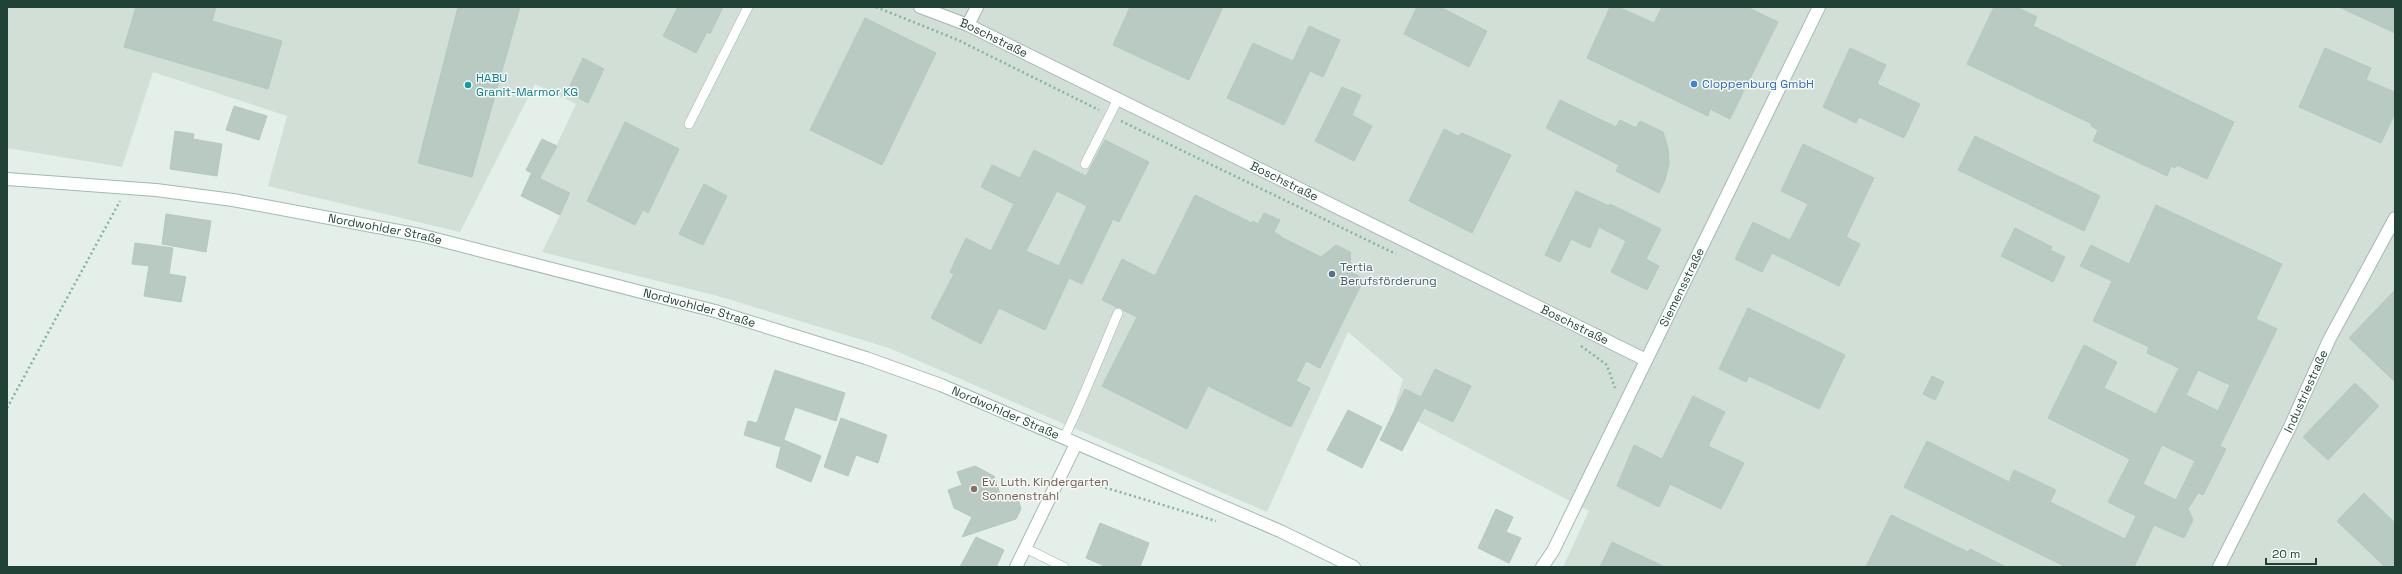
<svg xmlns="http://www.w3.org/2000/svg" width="2402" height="574" viewBox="0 0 2402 574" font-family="'Space Grotesk',sans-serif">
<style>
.built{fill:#d1dfd7}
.building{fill:#b8cac1;stroke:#b5c9bf;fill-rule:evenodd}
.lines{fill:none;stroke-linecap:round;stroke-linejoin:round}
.lane-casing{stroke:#a5b8af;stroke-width:10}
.street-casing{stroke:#a5b8af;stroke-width:14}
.secondary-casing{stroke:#a0bbaf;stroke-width:14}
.path{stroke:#81b59f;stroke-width:2.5;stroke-dasharray:2 3;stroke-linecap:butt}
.lane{stroke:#fff;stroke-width:9}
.street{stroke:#fff;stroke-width:12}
.secondary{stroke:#fff;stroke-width:12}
.shop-dot{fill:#3f7fe0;stroke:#f5faf7;stroke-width:1.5}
.culture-dot{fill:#0f9aa8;stroke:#f5faf7;stroke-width:1.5}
.service-dot{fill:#5c6f8a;stroke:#f5faf7;stroke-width:1.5}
.education-dot{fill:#8d6e63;stroke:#f5faf7;stroke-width:1.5}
.labels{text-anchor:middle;stroke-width:3;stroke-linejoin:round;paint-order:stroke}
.street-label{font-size:12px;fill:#214236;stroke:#f5faf7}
.culture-label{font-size:12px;fill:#0d838f;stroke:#f5faf7;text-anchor:start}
.shop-label{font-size:12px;fill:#366cbe;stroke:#f5faf7;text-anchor:start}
.service-label{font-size:12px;fill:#4e5e75;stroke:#f5faf7;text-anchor:start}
.education-label{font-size:12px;fill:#785e54;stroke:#f5faf7;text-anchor:start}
</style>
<rect width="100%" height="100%" fill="#e3efe8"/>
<!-- built -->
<path class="built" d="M7 7H2395V567H1563L1589 511 1394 409 1403 379 1348 332 1267 512 889 348 718 296 542 252 571 193 541 178 576 104 535 84 460 232 268 186 287 116 153 72 122 167 7 148Z"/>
<!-- building -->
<path class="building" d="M136 7H216L212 21 282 41 268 89 124 47Z
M458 7H520L472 177 418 163Z
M678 7H723L710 34 707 32 696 53 663 36Z
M1130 7H1223L1189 80 1113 45Z
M1417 7H1440L1487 31 1469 67 1404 34Z
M1610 7H1618L1654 23 1662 7H1747L1778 22 1730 119 1710 109 1708 116 1587 58Z
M1994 7H2017L2037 17 2033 26 2234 122 2207 179 2177 165 2175 168 2171 166 2167 176 2093 141 2098 130 2091 126 2092 124 1967 64Z
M2339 7H2395V33Z
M865 18 936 53 882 165 810 130Z
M1309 26 1340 40 1323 77 1310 71 1284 125 1227 98 1253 43 1293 61Z
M1850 48 1886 65 1877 84 1920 104 1904 138 1859 117 1856 123 1823 107Z
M2325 48 2371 68 2366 80 2395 92V113L2381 143 2299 107Z
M583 58 604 69 588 103 567 92Z
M1342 87 1361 95 1352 115 1372 126 1354 161 1315 141Z
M1560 100 1616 127 1620 120 1636 128 1640 121 1663 132 1668 148 1669 164 1665 180 1659 193 1616 171 1619 165 1546 128Z
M234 106 267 116 259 140 226 130Z
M625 122 679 149 648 213 643 210 635 225 587 201Z
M1444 129 1458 136 1462 133 1511 155 1472 233 1409 201Z
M175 131 194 134 193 139 222 144 217 176 170 169Z
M1975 136 2100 196 2084 231 1958 170Z
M542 139 557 146 540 178 526 170Z
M1105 140 1149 162 1119 222 1113 219 1082 284 1069 278 1045 330 999 308 981 344 931 318 954 274 950 272 966 238 991 251 1014 204 981 187 992 165 1020 178 1034 150 1086 176ZM1057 191 1087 206 1059 266 1026 251Z
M1803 144 1874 178 1846 237 1860 244 1839 286 1772 253 1762 272 1735 259 1753 222 1790 240 1808 204 1781 191Z
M531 174 570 193 560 215 521 196Z
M704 184 727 196 703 245 679 234Z
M1576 191 1609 206 1610 204 1661 229 1646 259 1659 266 1647 290 1611 272 1626 241 1599 227 1590 248 1571 239 1560 262 1545 255Z
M1195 195 1252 223 1253 221 1258 224 1264 213 1280 220 1274 232 1281 236V237L1321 257 1336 245 1350 252 1351 272 1364 279 1320 368 1306 361 1296 381 1310 388 1291 427 1208 386 1187 429 1102 386 1137 317 1102 300 1122 259 1155 276Z
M2156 205 2282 264 2256 319 2277 329 2220 446 2226 449 2203 495 2198 493 2188 509 2193 520 2184 538 2154 525 2134 567H2066L1904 487 1927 441 2009 482 2014 470 2056 490 2050 502 2125 539 2136 516 2108 502 2130 459 2048 418 2084 345 2117 362 2104 388 2156 414 2179 368 2147 353 2149 347 2093 321 2112 281 2080 266 2091 245 2129 264ZM2198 370 2230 385 2218 411 2186 395ZM2162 445 2195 461 2176 500 2143 484Z
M166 214 211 221 206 252 162 244Z
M2015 228 2052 247 2050 250 2065 257 2053 282 2001 256Z
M135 243 173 248 169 274 186 277 181 302 144 296 149 266 132 264Z
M2395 290V382L2349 338Z
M1748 308 1845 355 1819 409 1749 376 1746 382 1719 369Z
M1435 369 1471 386 1453 422 1424 408 1402 451 1380 440 1405 389 1421 397Z
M775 370 845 393 836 421 795 407 782 445 784 440 821 456 811 482 776 467 781 447 744 435 748 421 757 423Z
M1932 376 1944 382 1935 400 1923 394Z
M2355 383 2379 406 2328 460 2303 437Z
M1693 396 1725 412 1708 446 1744 463 1721 509 1670 484 1659 507 1617 486 1634 445 1662 459Z
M1348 410 1382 427 1362 468 1327 450Z
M841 418 887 435 878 463 856 455 848 476 824 467Z
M975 466 994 476 1002 500 1017 495 1021 509 1016 519 962 537 972 517 954 508 948 490 962 485 957 472Z
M2364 493 2395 523V567H2385L2337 521Z
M1496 509 1513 517 1506 532 1521 538 1509 563 1478 548Z
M1891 515 1968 552 1970 549 2006 567H1866Z
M1100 523 1149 543 1140 567H1107L1086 558Z
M976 537 1004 550 996 567H960Z
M1612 542 1665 567H1600Z"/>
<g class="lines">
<defs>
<path id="lane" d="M689 124 748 7
M1085 164 1118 99
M1064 438C1084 397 1100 355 1118 313
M1025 548 1064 567"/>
<g id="street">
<path id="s1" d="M920 7 968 25 1646 360"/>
<path d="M968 25 977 7"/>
<path d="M1016 567 1076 444"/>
<path id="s2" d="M2219 567 2289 429 2329 340 2395 218"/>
</g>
<g id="secondary">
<path id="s3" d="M7 179 156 190 233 200 420 235 715 311 866 358 941 385 1280 531 1354 567"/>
<path id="s4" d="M1542 567 1553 551 1819 7"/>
</g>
</defs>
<!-- lane casing -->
<use href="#lane" class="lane-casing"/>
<!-- street casing -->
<use href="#street" class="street-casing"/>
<!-- secondary casing -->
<use href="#secondary" class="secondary-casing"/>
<!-- path -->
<path class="path" d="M876 7 958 40 1099 110
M1121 121 1396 254
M1581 346 1607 365 1615 388
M7 408 120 201
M1071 485 1090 483 1216 521"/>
<!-- lane -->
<use href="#lane" class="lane"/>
<!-- street -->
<use href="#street" class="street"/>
<!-- secondary -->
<use href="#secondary" class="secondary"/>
</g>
<!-- markers -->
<circle class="shop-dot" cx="1694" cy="84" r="4"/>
<circle class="culture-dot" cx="468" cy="85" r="4"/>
<circle class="service-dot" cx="1332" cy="274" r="4"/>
<circle class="education-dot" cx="974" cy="489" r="4"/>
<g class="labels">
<!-- street labels -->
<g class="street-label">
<text dy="4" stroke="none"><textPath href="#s1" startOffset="80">Boschstraße</textPath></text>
<text dy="4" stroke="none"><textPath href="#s1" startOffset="404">Boschstraße</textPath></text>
<text dy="4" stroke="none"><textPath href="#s3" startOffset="382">Nordwohlder Straße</textPath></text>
<text dy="4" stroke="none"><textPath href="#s4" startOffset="313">Siemensstraße</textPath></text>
<text dy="4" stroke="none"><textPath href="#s3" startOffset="706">Nordwohlder Straße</textPath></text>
<text dy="4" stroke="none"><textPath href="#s1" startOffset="728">Boschstraße</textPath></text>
<text dy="4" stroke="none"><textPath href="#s2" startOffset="196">Industriestraße</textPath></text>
<text dy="4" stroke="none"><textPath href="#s3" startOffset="1030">Nordwohlder Straße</textPath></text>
</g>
<!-- culture labels -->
<g class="culture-label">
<text x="476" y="82">HABU<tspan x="476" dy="14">Granit-Marmor KG</tspan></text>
</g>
<!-- shop labels -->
<g class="shop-label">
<text x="1702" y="88">Cloppenburg GmbH</text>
</g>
<!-- service labels -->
<g class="service-label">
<text x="1340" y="271">Tertia<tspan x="1340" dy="14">Berufsförderung</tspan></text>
</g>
<!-- education labels -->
<g class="education-label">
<text x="982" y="486">Ev. Luth. Kindergarten<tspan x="982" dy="14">Sonnenstrahl</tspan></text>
</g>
</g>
<!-- border -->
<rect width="2402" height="574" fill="none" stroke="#214236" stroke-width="16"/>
<!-- scale -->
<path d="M2266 558v6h50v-6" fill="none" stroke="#214236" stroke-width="2"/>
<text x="2272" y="558" font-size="12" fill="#214236" stroke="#f5faf7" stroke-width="3" paint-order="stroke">20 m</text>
</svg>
